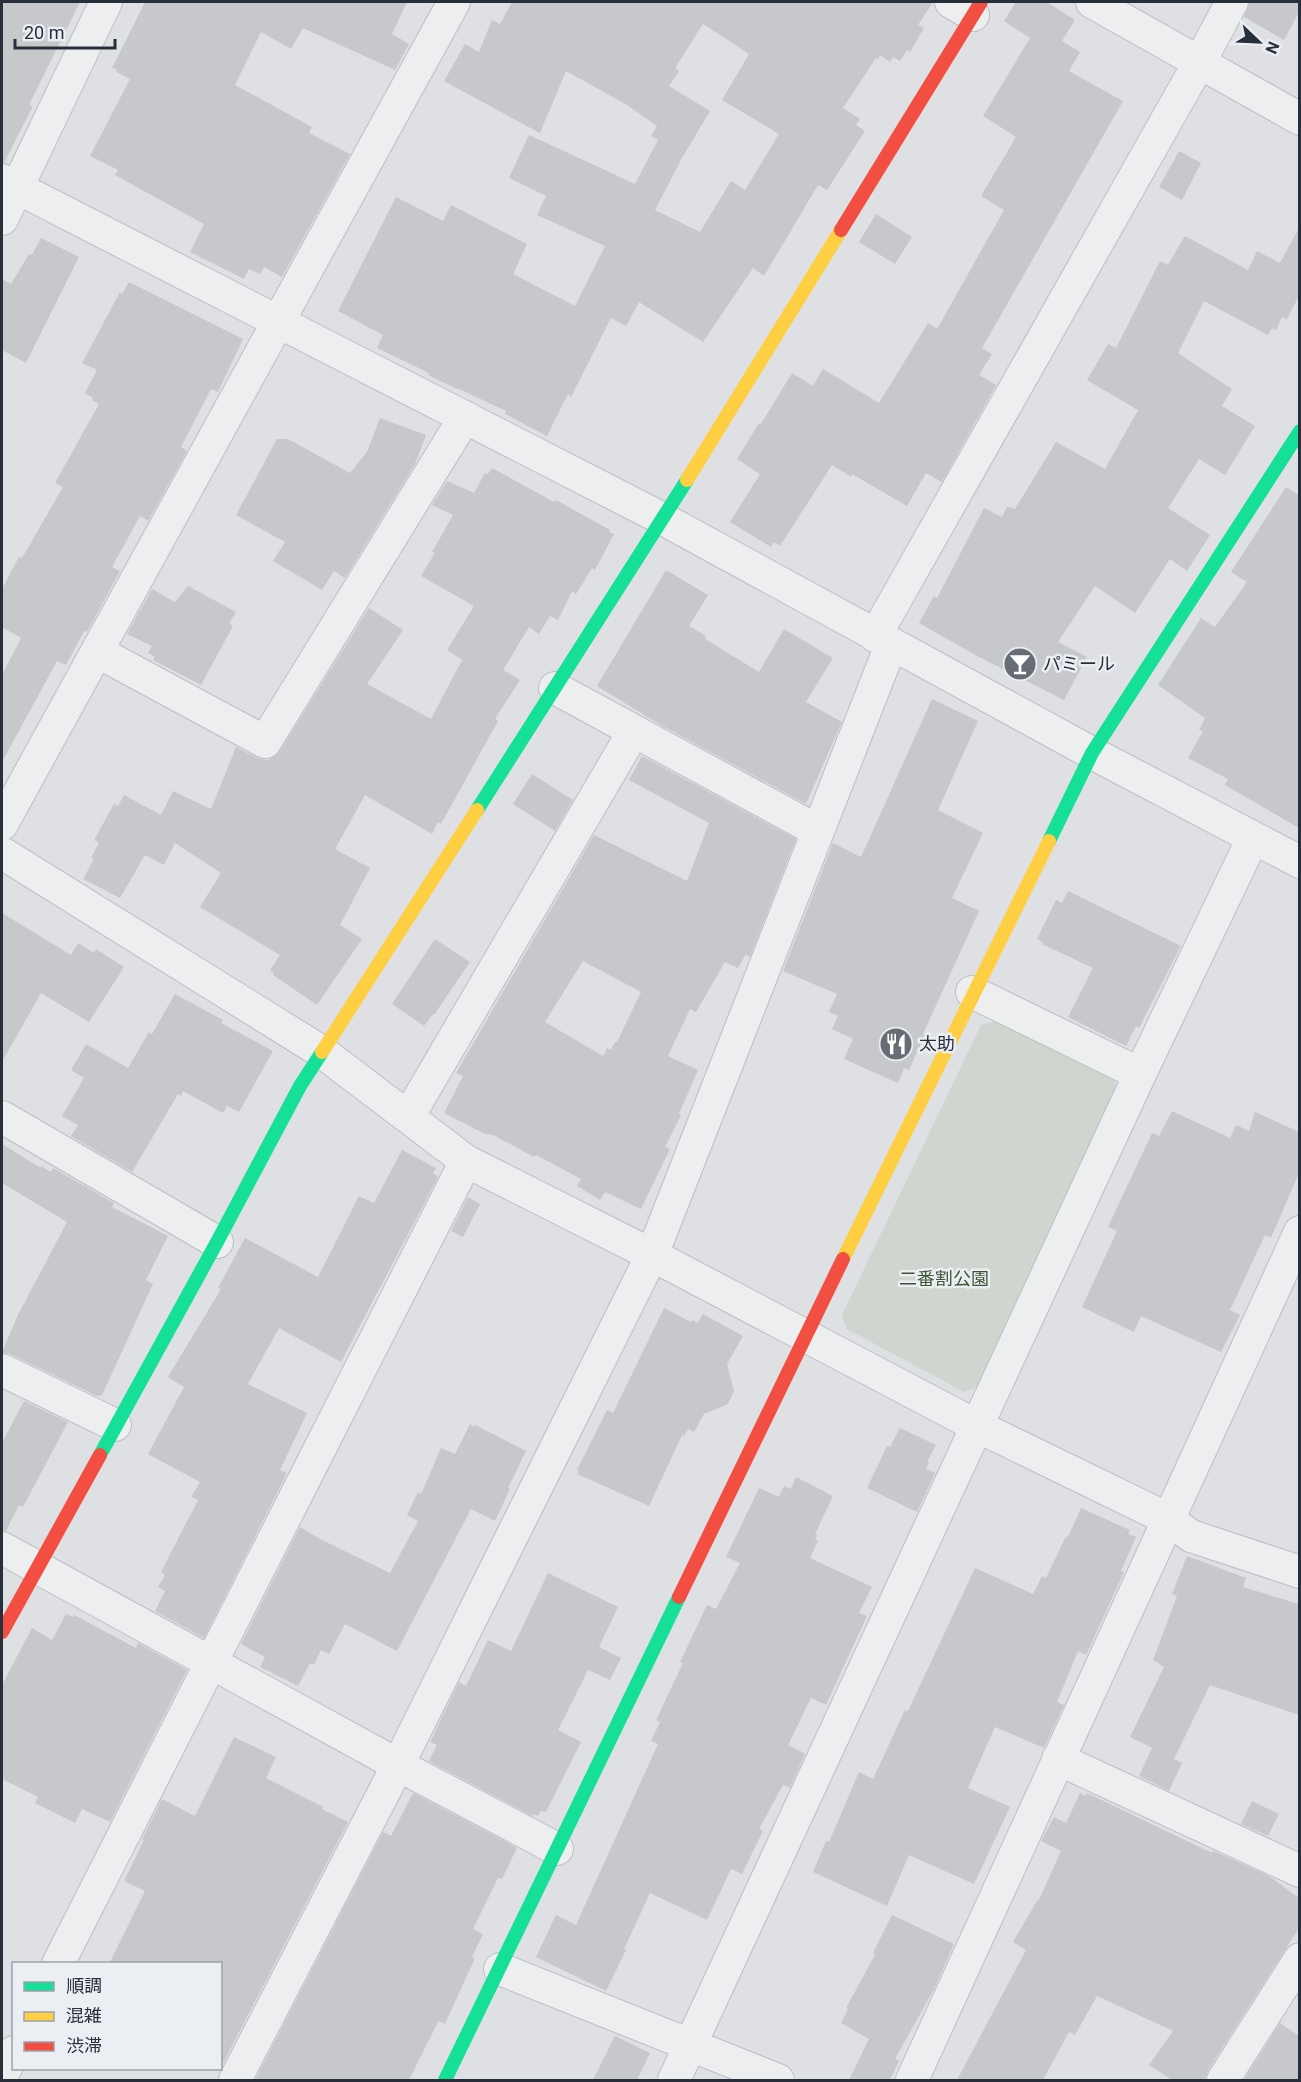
<svg xmlns="http://www.w3.org/2000/svg" width="1301" height="2082" viewBox="0 0 1301 2082" font-family="Roboto,'Noto Sans JP',sans-serif">
<style>
.green{fill:#cfd6cf}
.building{fill:#c6c8cb;fill-rule:evenodd}
.lines{fill:none;stroke-linecap:round;stroke-linejoin:round}
.street-casing{stroke:#bcbec1;stroke-width:34}
.street{stroke:#edeef0;stroke-width:32}
.fast{stroke:#16e098;stroke-width:14}
.slow{stroke:#ffcf43;stroke-width:14}
.jam{stroke:#f24e42;stroke-width:14}
.labels{text-anchor:middle;stroke-width:5;stroke-linejoin:round;paint-order:stroke}
.poi-label{font-size:18px;fill:#272f3a;stroke:#ebeff3;text-anchor:start}
.park-label{font-size:18px;fill:#3d5535;stroke:#ebeff3}
</style>
<rect width="100%" height="100%" fill="#dee0e3"/>
<!-- green -->
<path class="green" d="M995 1021 1112 1076 1118 1090 979 1386 964 1392 847 1329 842 1315 981 1025Z"/>
<!-- building -->
<path class="building" d="M2 2H80L29 105 33 106 4 163 2 162Z
M145 2H407L392 34 409 44 395 70 303 28 291 49 261 32 235 85 312 127 309 133 350 154 282 277 264 267 260 274 249 269 244 279 190 252 204 224 115 175 118 170 90 156 130 79 116 72 117 70 112 68Z
M512 2H933L918 25 924 28 910 52 907 50 900 61 893 57 890 62 880 55 878 59 876 58 843 108 860 119 856 125 865 131 827 190 818 185 764 276 753 268 703 342 639 302 626 326 611 318 571 397 568 394 547 436 505 414 506 411 457 388V389L428 375 429 373 377 348 383 335 338 311 396 197 443 221 451 205 527 244 513 274 575 306 605 246 537 215 546 196 509 178 529 135 635 184 658 140 651 136 657 126 627 105 566 71 540 133 444 81 465 44 479 52 492 20 500 24ZM703 24 749 54 722 100 779 134 745 190 731 181 700 232 655 210 682 158 710 111 669 86 679 71 675 68Z
M1016 2H1047L1075 20 1062 41 1080 52 1069 71 1123 101 982 348 992 354 979 375 996 385 942 482 926 473 907 506 852 474 851 477 832 465 780 546 774 542 771 547 730 522 760 474 737 459 759 423 761 424 792 373 813 386 823 369 879 403 928 323 937 329 1004 210 981 196 1016 137 983 116 1030 38 1004 21Z
M1250 2H1299V12L1284 40 1244 17Z
M1179 151 1201 163 1182 200 1159 187Z
M876 214 912 237 895 264 859 242Z
M1299 228V296L1287 319 1282 317 1276 330 1272 328 1268 335 1204 301 1178 353 1232 389 1222 406 1255 426 1225 475 1199 459 1168 508 1210 535 1187 571 1170 559 1135 613 1095 586 1058 642 1087 657 1064 700 979 657 919 623 934 596 937 598 984 508 1002 517 1007 506 1015 509 1056 442 1105 469 1138 410 1087 380 1108 344 1116 348 1160 261 1168 265 1185 236 1248 270 1257 251 1280 263Z
M41 238 79 257 26 363 2 350V279L11 284 29 254 32 255Z
M129 282 243 339 218 392 211 389 181 447 187 451 148 521 140 516 112 567 120 571 87 632 84 631 66 665 57 661 2 762V675L21 638 2 627V589L19 557 22 558 63 487 55 483 99 404 92 400 93 398 85 393 97 370 82 363 120 292 122 294Z
M380 418 426 435 415 464 345 578 334 571 322 590 273 561 285 542 236 515 277 439H288L350 473 367 452Z
M492 468 554 502 556 500 610 530 609 532 614 534 595 570 592 568 576 594 572 591 558 620 550 616 539 634 529 627 503 670 520 680 495 719 498 721 441 824 438 822 432 834 365 795 335 849 370 868 340 925 362 939 317 1005 273 975 274 973 270 970 280 955 200 907 221 873 175 843 164 865 145 855 120 898 83 879 94 859 91 858 99 843 94 840 114 804 118 806 124 795 161 815 173 791 211 809 236 747 257 758 267 760 274 757 280 751 369 608 403 630 367 684 431 719 462 660 447 650 474 606 421 576 435 553 432 552 453 515 432 505 447 481 474 493 485 473 488 474Z
M1286 487 1299 495V828L1225 785 1228 779 1188 758 1203 731 1199 730 1205 718 1158 685 1201 618 1215 627 1247 582 1231 572Z
M666 570 708 595 689 626 706 636 705 639 759 672 784 629 833 658 806 702 842 722 806 804 659 724 597 686Z
M188 586 236 612 229 624 233 626 201 685 153 660 155 657 148 653 152 646 127 634 152 589 175 602Z
M932 699 978 721 938 810 983 833 952 898 979 911 923 1034H925L909 1070 904 1068 898 1083 844 1059 853 1039 832 1029 838 1016 829 1012 837 994 783 971 833 843 861 857Z
M642 756 796 839 750 957 745 955 738 968 725 962 696 1012 690 1009 668 1056 698 1070 679 1114 681 1115 665 1147 670 1149 641 1209 605 1192 600 1200 577 1186 581 1179 536 1155 534 1157 493 1135 488 1134 487 1135 444 1113 463 1076 456 1073 594 835 687 881 709 823 629 780ZM583 961 641 992 617 1042H615L611 1050 607 1048 603 1056 545 1022Z
M532 774 573 800 555 831 513 804Z
M1068 891 1181 946 1139 1028 1136 1026 1126 1046 1068 1017 1093 968 1042 944 1043 942 1037 939 1056 900 1062 903Z
M2 913 71 955 78 943 94 953 96 949 124 967 89 1022 41 993 2 1062Z
M435 939 470 962 434 1015 433 1014 424 1026 392 1004Z
M175 994 223 1020 221 1023 273 1051 239 1112 227 1106 223 1113 183 1091 181 1096 178 1094 132 1172 71 1136 78 1125 62 1116 84 1078 71 1070 86 1044 128 1068 149 1032 152 1034Z
M1172 1111 1230 1138 1236 1125 1249 1131 1255 1112 1299 1132V1173L1271 1238 1265 1235 1230 1310 1240 1315 1221 1352 1141 1316 1134 1332 1082 1307 1117 1231 1108 1227 1152 1133 1159 1136Z
M2 1144 41 1168V1166L51 1172 53 1168 114 1203 112 1207 168 1236 146 1280 153 1284 102 1395 97 1396 10 1354 2 1352 18 1315 67 1222 2 1183Z
M402 1150 436 1168 433 1173 438 1177 341 1362 279 1328 248 1384 307 1413 280 1470 287 1473 204 1638 155 1611 165 1591 158 1587 165 1575 161 1572 198 1500 191 1497 200 1482 148 1454 184 1387 168 1377 221 1289 218 1288 245 1238 318 1277 359 1196 374 1203Z
M468 1197 480 1204 463 1237 451 1231Z
M664 1308 691 1322 692 1320 698 1323 703 1314 743 1336 727 1364 734 1391 728 1404 704 1414 694 1432 688 1429 684 1436 682 1435 649 1506 577 1474 579 1471 577 1470 607 1410 613 1413Z
M24 1401 68 1422 23 1507 19 1505 6 1531 2 1530V1443Z
M470 1424 474 1427 475 1425 526 1451 508 1488 510 1489 495 1521 471 1509 397 1651 345 1624 329 1654 321 1650 314 1665 310 1663 298 1686 260 1667 265 1657 241 1644 300 1527 320 1539 390 1573 418 1521 407 1515 418 1492 421 1494 441 1448 455 1454Z
M900 1428 936 1445 927 1462 929 1463 926 1469 935 1473 917 1512 867 1488 887 1446 890 1447Z
M796 1477 833 1496 815 1534 817 1535 815 1539 818 1541 810 1558 872 1587 859 1613 867 1616 826 1705 811 1698 788 1745 805 1754 790 1788 783 1785 759 1829 763 1831 742 1874 731 1869 707 1920 650 1893 624 1949 626 1950 606 1991 536 1957 556 1915 576 1925 658 1744 651 1741 660 1722 656 1720 683 1663 680 1662 707 1605 716 1609 740 1563 726 1557 759 1488 779 1497 784 1486 791 1489Z
M1081 1508 1130 1530 1128 1534 1136 1537 1121 1571 1124 1572 1086 1655 1078 1651 1057 1702 1064 1705 1044 1748 995 1727 968 1788 1010 1807 974 1884 909 1855 887 1906 813 1872 826 1841 829 1842 859 1772 873 1779 905 1710 908 1711 975 1568 1033 1594 1042 1576 1046 1578 1066 1536 1068 1537Z
M1187 1556 1246 1578 1243 1587 1299 1604V1715L1210 1685 1174 1759 1182 1763 1169 1791 1139 1776 1152 1748 1130 1737 1164 1667 1153 1660 1177 1596 1172 1594Z
M548 1573 618 1607 599 1647 621 1658 610 1680 588 1670 558 1730 581 1742 546 1812 541 1811 538 1816 533 1814 532 1816 429 1761 437 1745 430 1742 459 1682 466 1686 488 1640 511 1651Z
M66 1614 73 1617 74 1615 136 1648 138 1643 187 1670 110 1822 82 1809 75 1823 35 1803 38 1797 2 1779V1685L32 1628 52 1640Z
M234 1737 276 1757 266 1778 323 1807 322 1809 348 1822 220 2069V1964H109L145 1891 124 1881 144 1840 142 1839 162 1799 195 1816Z
M413 1793 517 1848 502 1879 498 1878 473 1929 483 1934 472 1957 475 1958 445 2024 439 2021 435 2028 409 2080H255L383 1832 391 1836Z
M1080 1793 1086 1796 1087 1793 1212 1853 1213 1851 1225 1856 1269 1876 1299 1898V1928L1208 2070 1205 2080H1172L1149 2065 1173 2031 1097 1996 1075 2035 1069 2032 1043 2080H957L1026 1950 1013 1942 1038 1899 1039 1900 1061 1851 1041 1841 1054 1817 1066 1823Z
M1252 1801 1279 1814 1268 1836 1241 1824Z
M892 1915 954 1944 934 1989 895 2059 899 2061 890 2080H849L869 2039 841 2023 848 2009 846 2008 875 1955 873 1953Z
M1280 2023 1299 2036V2080H1244Z
M615 2036 650 2053 637 2080H593Z"/>
<g class="lines">
<defs>
<path id="street" d="M951 2 973 15
M1092 2 1300 119
M2 180 663 519 1092 753 1300 862
M2 219 106 2
M875 636 1199 63 1232 2
M98 652 265 742 465 417
M555 688 818 831
M2 824 454 2
M2 853 322 1052 466 1161 652 1255 977 1426 1168 1519 1191 1536 1300 1572
M972 992 1140 1074
M2 1117 217 1242
M408 1117 634 731
M2 1370 115 1425
M2 1548 398 1765 557 1849
M1058 1759 1300 1871
M58 1964 466 1161
M500 1969 778 2080
M2 2075 14 2052
M235 2080 398 1765 652 1255 891 645
M674 2080 1140 1074 1253 838
M912 2080 1300 1232
M1223 2080 1300 1959"/>
</defs>
<!-- street casing -->
<use href="#street" class="street-casing"/>
<!-- street -->
<use href="#street" class="street"/>
<!-- fast -->
<path class="fast" d="M477 810 687 480
M1049 841 1092 753 1300 431
M100 1455 217 1242 300 1086 322 1052
M445 2080 679 1597"/>
<!-- slow -->
<path class="slow" d="M687 480 841 230
M322 1052 477 810
M843 1259 1049 841"/>
<!-- jam -->
<path class="jam" d="M841 230 981 2
M679 1597 843 1259
M2 1632 100 1455"/>
</g>
<!-- icons -->
<defs>
<symbol id="bar-disc" viewBox="-11 -11 22 22"><circle r="9.5" fill="#676d75" stroke="#ebeff3"/><path d="M-6-5H6L.8 .8V4.5H3.5V6h-7V4.5H-.8V.8Z" fill="#fff"/></symbol>
<symbol id="restaurant-disc" viewBox="-11 -11 22 22"><circle r="9.5" fill="#676d75" stroke="#ebeff3"/><path d="M-5-6h1v4h1v-4h1v4h1v-4h1v5L-1.5 .5V6h-2V.5L-5-1ZM5-6V6H3V1.5H1.5Q1.5-4 5-6Z" fill="#fff"/></symbol>
</defs>
<g fill-rule="evenodd">
<use href="#bar-disc" x="1001" y="645" width="38" height="38"/>
<use href="#restaurant-disc" x="877" y="1025" width="38" height="38"/>
</g>
<g class="labels">
<!-- poi labels -->
<g class="poi-label">
<text x="1043" y="670">パミール</text>
<text x="919" y="1050">太助</text>
</g>
<!-- park labels -->
<g class="park-label">
<text x="944" y="1285">二番割公園</text>
</g>
</g>
<!-- border -->
<rect width="1301" height="2082" fill="none" stroke="#272f3a" stroke-width="6"/>
<!-- legend -->
<rect x="12" y="1962" width="210" height="108" fill="#ebeff3" stroke="#9da2a9" stroke-width="1.5"/>
<rect x="24" y="1982" width="30" height="9" fill="#16e098" stroke="#9da2a9" stroke-width="1.5"/>
<text x="66" y="1992" font-size="18" fill="#272f3a">順調</text>
<rect x="24" y="2012" width="30" height="9" fill="#ffcf43" stroke="#9da2a9" stroke-width="1.5"/>
<text x="66" y="2022" font-size="18" fill="#272f3a">混雑</text>
<rect x="24" y="2042" width="30" height="9" fill="#f24e42" stroke="#9da2a9" stroke-width="1.5"/>
<text x="66" y="2052" font-size="18" fill="#272f3a">渋滞</text>
<!-- north arrow -->
<g transform="translate(1259 42) rotate(113)" stroke="#ebeff3" stroke-width="4.5" paint-order="stroke">
<path d="M0-4.5L10 22L0 15L-10 22Z" fill="#272f3a"/>
<text y="-9" font-size="16" font-weight="bold" text-anchor="middle" fill="#272f3a">N</text>
</g>
<!-- scale -->
<path d="M15 39v9h100v-9" fill="none" stroke="#272f3a" stroke-width="3"/>
<text x="24" y="39" font-size="18" fill="#272f3a" stroke="#ebeff3" stroke-width="4.5" paint-order="stroke">20 m</text>
</svg>
